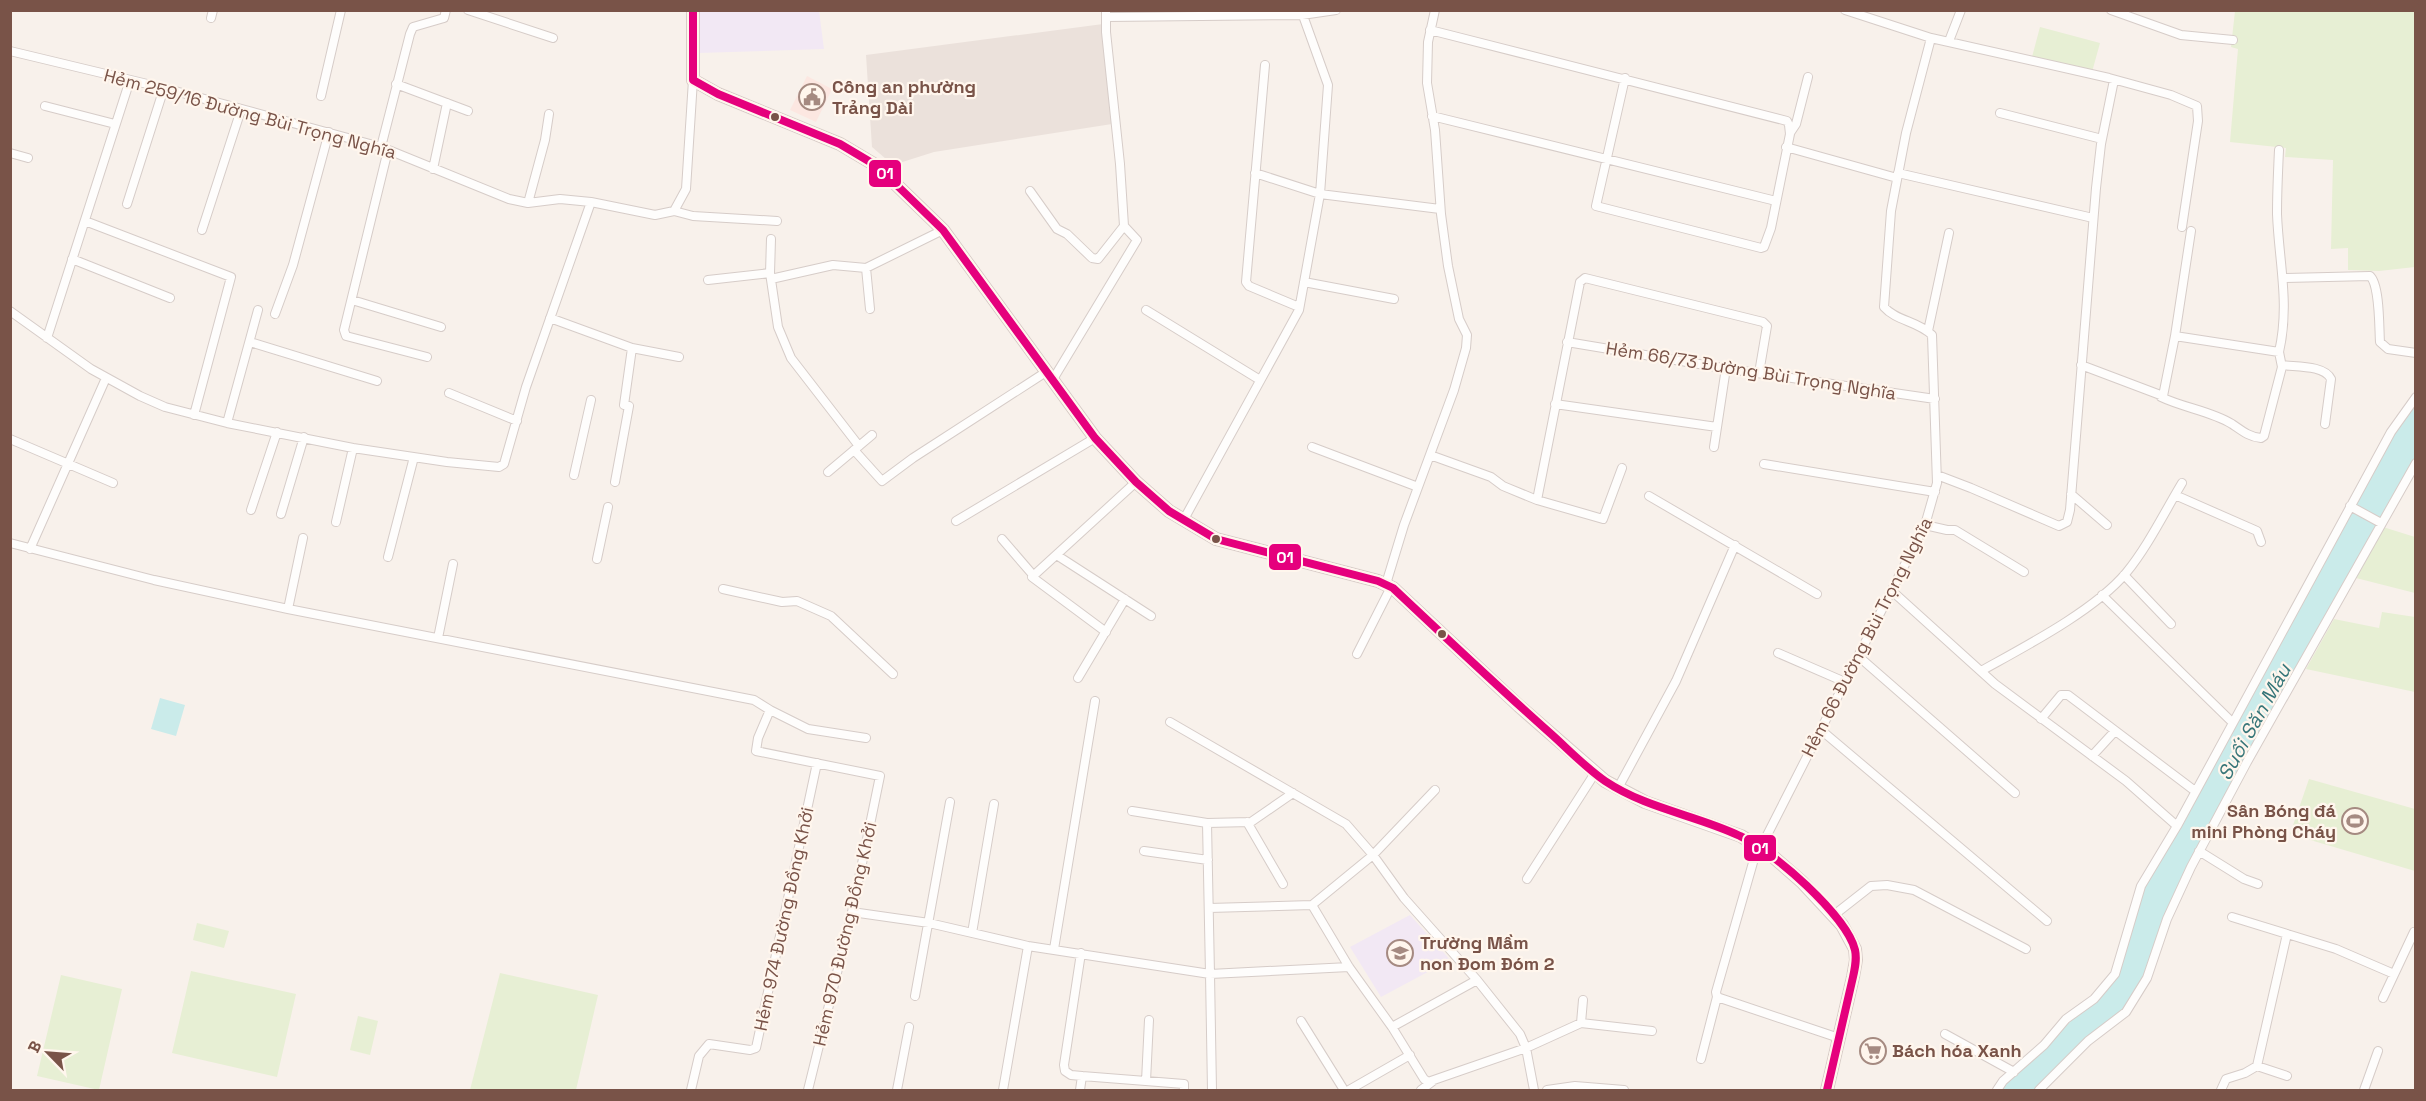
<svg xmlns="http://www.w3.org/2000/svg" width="2426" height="1101" viewBox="0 0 2426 1101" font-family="'Space Grotesk',sans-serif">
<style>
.commercial{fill:#fce7e1}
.industrial{fill:#ebe1db}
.education{fill:#f2e8f4}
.green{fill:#e7efd4}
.water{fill:#caebea}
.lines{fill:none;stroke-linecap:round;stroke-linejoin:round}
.street-casing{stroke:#d6ccc8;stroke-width:10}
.secondary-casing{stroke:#d8ccc7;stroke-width:14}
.street{stroke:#fefdfc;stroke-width:8}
.secondary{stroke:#fefdfc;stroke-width:12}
.bus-1-casing{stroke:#fff6ed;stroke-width:12}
.bus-1{stroke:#e5007d;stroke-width:8}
.bus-dot{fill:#795348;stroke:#fff6ed;stroke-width:2}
.labels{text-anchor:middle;stroke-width:4.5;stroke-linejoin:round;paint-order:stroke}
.poi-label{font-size:18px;font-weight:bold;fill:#795348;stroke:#fff6ed;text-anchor:start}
.street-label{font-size:18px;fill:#795348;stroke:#fff6ed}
.water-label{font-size:20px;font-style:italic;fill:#377679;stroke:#fff6ed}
.line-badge{stroke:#fff6ed;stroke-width:2}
.badge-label{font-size:16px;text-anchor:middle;font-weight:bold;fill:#fff}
</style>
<rect width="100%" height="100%" fill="#f8f1eb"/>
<!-- commercial -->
<path class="commercial" d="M807 76 832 89 816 122 790 110Z"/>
<!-- industrial -->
<path class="industrial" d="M1103 24 1112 124 934 152 893 165 872 147 866 55Z"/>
<!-- education -->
<path class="education" d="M699 11H819L824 49 698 53Z
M1410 915 1427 934 1424 935 1430 943 1434 941 1450 960 1381 997 1350 947Z"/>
<!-- green -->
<path class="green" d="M2235 11H2415V267L2379 271 2348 270V248L2331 249 2333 160 2285 157 2286 148 2230 142 2238 49 2231 47Z
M2040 27 2100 43 2092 72 2032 57Z
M2383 527 2415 537V593L2356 578Z
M2382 612 2415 617V692L2306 669 2334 619 2379 628Z
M2309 779 2415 809V871L2290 834Z
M197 923 229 931 224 948 193 940Z
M191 971 296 994 277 1077 172 1053Z
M500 973 598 995 576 1090H470Z
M61 975 122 989 99 1090 37 1076Z
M358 1016 378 1021 370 1055 350 1050Z"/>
<!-- water -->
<path class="water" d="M2415 403V457L2376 525 2163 918 2144 977 2124 1010 2087 1037 2034 1090H2001L2006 1083 2118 976 2144 887 2392 437Z
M160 698 185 705 176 736 151 729Z"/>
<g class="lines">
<defs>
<path id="street" d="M468 10 553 38
M2111 10 2181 35 2233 40
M1106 17 1302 15 1336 10
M211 18 213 10
M1430 30 1787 121 1789 125 1790 134 1771 228 1764 247 1761 248 1596 206 1625 78
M1931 38 2109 78 2171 95 2197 106 2198 121 2182 227
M1949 41 1961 10
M10 51 164 88 381 147 509 199 528 203 560 199 591 202
M1265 65 1246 282 1249 286 1299 307
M396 84 468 111
M321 96 341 10
M45 106 115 124
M2000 113 2102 139
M1432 116 1776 201
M1790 133 1796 124 1808 77
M381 147 410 34 413 27 444 18 446 10
M1786 147 1897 178
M388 150 344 330 346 336 427 357
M10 153 28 158
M433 169 447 103
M1255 173 1320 194 1440 209
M1898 173 2093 218
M1030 191 1057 229 1067 234 1092 258 1098 259 1124 226
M528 203 545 140 549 114
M127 204 164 88
M674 211 693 216 777 221
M85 221 231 277 194 415
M202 230 241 110
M771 239 770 273 778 327 791 358 859 446
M72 259 170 298
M866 268 870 309
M2284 278 2370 276C2380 285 2379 328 2380 342L2388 349 2416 353
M771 279 833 265 866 268 943 230
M708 280 770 273
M1304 282 1394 299
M352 300 441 327
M1146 310 1260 380
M10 311 91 369 140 396 165 407 227 423 353 448 447 462 499 467 504 464 526 387 591 202 655 215 674 211 686 189 693 80
M275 314 293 265 329 132
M550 318 632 348 624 405
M1928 331 1949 233
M2175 336 2279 352C2290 304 2279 263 2277 214 2277 193 2278 171 2279 150
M47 338 130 80
M250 342 377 381
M1567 342 1723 368 1935 399
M632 348 679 357
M2081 365 2163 396 2175 336 2191 231
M2282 365C2296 367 2324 365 2331 379L2325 424
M1052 381 1137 240 1124 226 1120 164 1106 32V10
M449 393 517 421
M2161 397C2184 408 2211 411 2232 424 2241 430 2249 437 2261 438L2264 436 2282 367 2279 352
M1555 404 1717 427
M227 423 258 310
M10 439 113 483
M1312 447 1418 487
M1714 447 1726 368
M854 450 882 481 913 458 1046 372
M1430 455 1491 477 1503 486 1537 500 1580 282 1585 278 1763 322 1767 326 1759 373
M1764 464 1935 492
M828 472 872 435
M574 475 591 400
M1937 475 1971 488 2059 526 2067 522 2070 510 2096 188 2101 144 2114 80
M615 482 629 406
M2071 494 2107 525
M2175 495 2257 531 2261 542
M1649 496 1817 594
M1537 500 1603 519 1622 468
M2350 506 2381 523
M251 510 277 432
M281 514 304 437
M956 521 1095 438
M1183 521 1299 310 1320 194 1328 85 1301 10
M336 522 353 448
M1925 525 1947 530H1955L2024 572
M1002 539 1033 575
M10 543 154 580 288 609 754 700 770 710 758 738 756 751 880 776 852 912 808 1090
M30 549 106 378
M1058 556 1151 616
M388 557 414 457
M597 559 608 507
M2124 575 2171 624
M1386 584 1404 525 1454 390 1466 348 1467 335 1459 319 1448 266 1441 214 1435 130 1427 83 1428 42 1435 10
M723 589 782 602 797 601 831 616 893 674
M1892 591 1995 684 2126 781 2177 826
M2102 595 2232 722
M288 609 303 538
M1106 632 1032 577 1136 482
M438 638 453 564
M1778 653 1845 682
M1357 654 1391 587
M1858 656 2015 793
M1981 671C2024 647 2094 611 2126 573 2148 546 2164 513 2182 483
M1078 678 1125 599
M770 710 808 729 866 738
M2041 719 2061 695H2068L2195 791
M1170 722 1346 824 1373 855 1404 898 1477 980 1520 1034 1526 1048 1534 1090
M1821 730 2047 921
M2092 756 2115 731
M1618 788 1676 681 1735 545
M1132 811 1207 823 1251 822 1293 793
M1247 822 1283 884
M1207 823 1210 974 1349 967
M1758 845 1716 992 1717 997 1839 1038
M1761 847 1925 525 1937 483 1932 335C1918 321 1896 321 1884 307L1891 211 1906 133 1931 38 1845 10
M1144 851 1208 860
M2199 851 2244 879 2258 884
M1527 879 1595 773
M1312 905 1349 967 1392 1027 1424 1079 1428 1082 1526 1048 1581 1023 1583 1000
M1209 908 1312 905 1373 855 1435 790
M852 912 929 923 1028 946 1210 974 1212 1090
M1834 915 1871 886 1887 885 1914 890 2026 949
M2232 917 2336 949 2394 974
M972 933 994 804
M1054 949 1095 701
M1081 953 1064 1065 1065 1071 1071 1075 1082 1076 1184 1084V1090
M915 996 950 802
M2383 998 2414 932
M1301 1021 1344 1090
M1581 1023 1652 1031
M1392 1027 1477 980
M1945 1034 2014 1072
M1701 1059 1717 997
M2257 1066 2287 934
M1146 1081 1149 1020
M691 1090 699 1056 709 1044 750 1050 756 1048 817 763
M897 1090 909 1027
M1003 1090 1028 946
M1080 1090 1082 1076
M1349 1090 1410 1055
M1421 1090 1433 1081
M1547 1090 1575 1086 1624 1090
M1997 1090 2003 1081 2044 1045 2066 1019 2094 999 2115 974 2141 886 2177 826 2391 432 2416 397
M2039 1090 2088 1041 2126 1012 2147 978 2167 919 2191 867 2247 762 2416 463
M2221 1090 2226 1079 2245 1073 2257 1066 2287 1076
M2364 1090 2378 1051"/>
<path id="secondary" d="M693 10V80L718 94 840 144 877 166 943 230 1095 438 1136 482 1169 511 1216 539 1378 581 1393 588 1519 706 1605 781 1645 802 1741 836 1770 854 1802 882 1842 925 1855 949 1856 960 1853 977 1827 1090"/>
</defs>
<!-- street casing -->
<use href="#street" class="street-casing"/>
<!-- secondary casing -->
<use href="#secondary" class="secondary-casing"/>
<!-- street -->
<use href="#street" class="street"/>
<!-- secondary -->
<use href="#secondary" class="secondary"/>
<defs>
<path id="bus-1" d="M693 10V80L718 94 840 144 877 166 943 230 1095 438 1136 482 1169 511 1216 539 1378 581 1393 588C1445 637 1497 686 1550 733 1568 749 1586 768 1605 781 1647 809 1696 815 1740 836 1772 850 1847 916 1855 950 1857 959 1855 968 1853 977L1827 1090"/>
</defs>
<!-- bus-1 casing -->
<use href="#bus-1" class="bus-1-casing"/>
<!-- bus-1 -->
<use href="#bus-1" class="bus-1"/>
</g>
<!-- icons -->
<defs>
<symbol id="civic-ring" viewBox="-11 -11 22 22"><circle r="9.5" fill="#fff6ed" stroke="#a58a81" stroke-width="1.5"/><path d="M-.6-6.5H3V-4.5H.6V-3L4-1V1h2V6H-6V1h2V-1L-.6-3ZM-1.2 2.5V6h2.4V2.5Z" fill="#a58a81"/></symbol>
<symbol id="stadium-ring" viewBox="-11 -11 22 22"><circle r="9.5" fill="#fff6ed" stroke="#a58a81" stroke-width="1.5"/><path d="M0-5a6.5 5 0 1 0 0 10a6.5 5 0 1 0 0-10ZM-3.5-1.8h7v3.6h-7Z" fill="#a58a81"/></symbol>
<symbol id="school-ring" viewBox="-11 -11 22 22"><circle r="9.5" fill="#fff6ed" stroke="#a58a81" stroke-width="1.5"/><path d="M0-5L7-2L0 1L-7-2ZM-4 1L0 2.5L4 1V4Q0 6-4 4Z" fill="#a58a81"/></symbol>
<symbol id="supermarket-ring" viewBox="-11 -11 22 22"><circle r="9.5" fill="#fff6ed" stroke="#a58a81" stroke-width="1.5"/><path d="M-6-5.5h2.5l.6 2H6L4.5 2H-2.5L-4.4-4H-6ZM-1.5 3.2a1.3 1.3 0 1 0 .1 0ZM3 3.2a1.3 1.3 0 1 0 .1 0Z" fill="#a58a81"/></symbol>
</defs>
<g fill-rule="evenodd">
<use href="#civic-ring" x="797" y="82" width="30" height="30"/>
<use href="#stadium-ring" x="2340" y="806" width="30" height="30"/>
<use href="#school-ring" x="1385" y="938" width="30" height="30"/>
<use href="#supermarket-ring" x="1858" y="1036" width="30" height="30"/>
</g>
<!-- markers -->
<g class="bus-dot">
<circle cx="775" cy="117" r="5"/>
<circle cx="1216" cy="539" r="5"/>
<circle cx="1442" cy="634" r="5"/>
</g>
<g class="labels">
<!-- poi labels -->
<g class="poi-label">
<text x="832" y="93">Công an phường<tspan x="832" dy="21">Trảng Dài</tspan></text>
<text x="2336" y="817" text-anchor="end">Sân Bóng đá<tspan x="2336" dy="21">mini Phòng Cháy</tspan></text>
<text x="1420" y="949">Trường Mầm<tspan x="1420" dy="21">non Đom Đóm 2</tspan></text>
<text x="1892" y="1057">Bách hóa Xanh</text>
</g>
<!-- street labels -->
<g class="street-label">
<text transform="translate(250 114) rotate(15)" y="6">Hẻm 259/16 Đường Bùi Trọng Nghĩa</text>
<text transform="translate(1751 371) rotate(9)" y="6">Hẻm 66/73 Đường Bùi Trọng Nghĩa</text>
<text transform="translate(1867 637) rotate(-63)" y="6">Hẻm 66 Đường Bùi Trọng Nghĩa</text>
<text transform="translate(784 919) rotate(-78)" y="6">Hẻm 974 Đường Đồng Khởi</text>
<text transform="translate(845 934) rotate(-77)" y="6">Hẻm 970 Đường Đồng Khởi</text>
</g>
<!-- water labels -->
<g class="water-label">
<text transform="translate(2254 722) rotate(-61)" y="7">Suối Săn Máu</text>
</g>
</g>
<g class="line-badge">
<rect x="868" y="159" width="34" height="29" rx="6" fill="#e5007d"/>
<rect x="1268" y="543" width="34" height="28" rx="6" fill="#e5007d"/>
<rect x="1743" y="834" width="34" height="28" rx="6" fill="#e5007d"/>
</g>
<g class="badge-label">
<text x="885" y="179">01</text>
<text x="1285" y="563">01</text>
<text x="1760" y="854">01</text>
</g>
<!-- border -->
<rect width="2426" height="1101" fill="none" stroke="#795348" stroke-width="24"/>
<!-- north arrow -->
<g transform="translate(48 1053) rotate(295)" stroke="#fff6ed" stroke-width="4.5" paint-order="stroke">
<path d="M0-4.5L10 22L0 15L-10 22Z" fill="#795348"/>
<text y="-9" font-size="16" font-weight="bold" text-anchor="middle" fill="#795348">B</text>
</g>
</svg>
